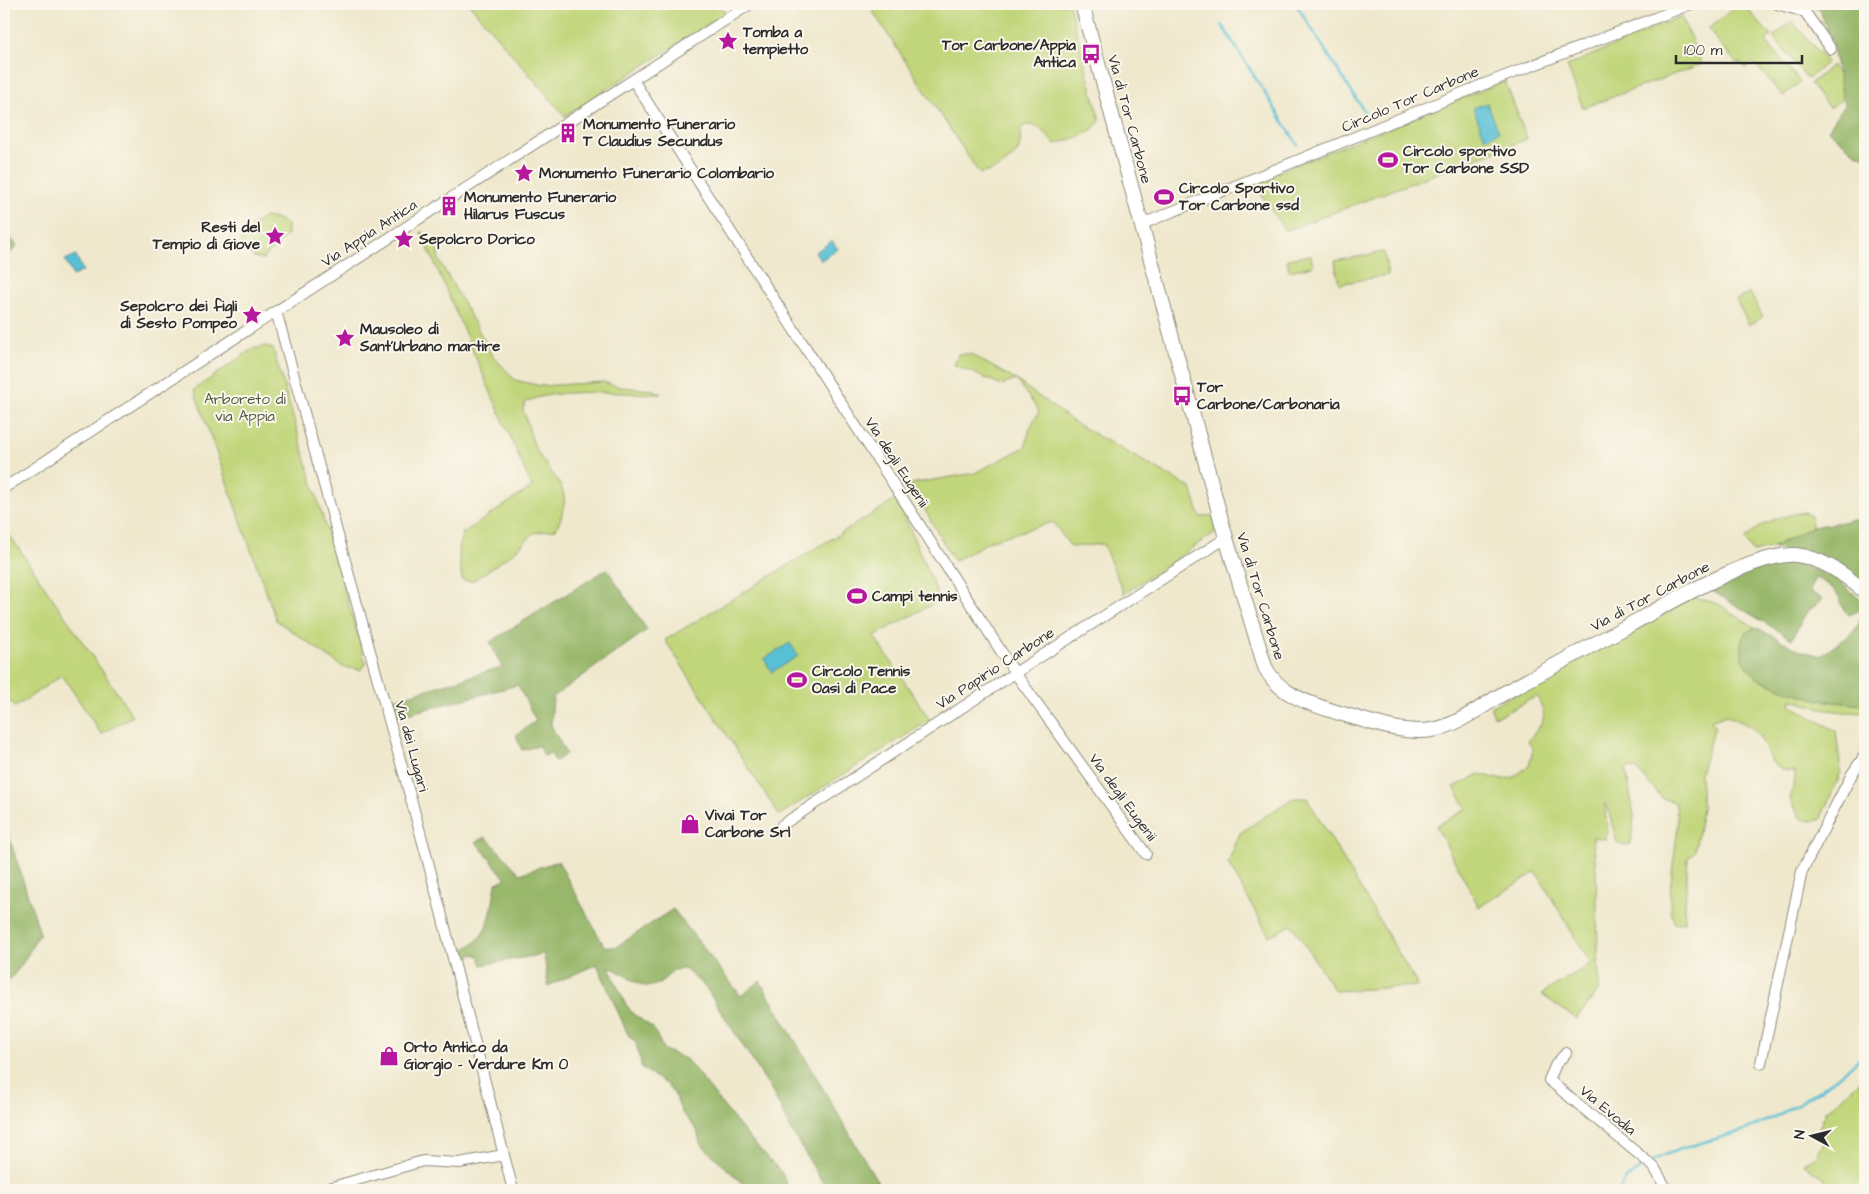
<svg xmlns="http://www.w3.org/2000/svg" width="1869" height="1194" viewBox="0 0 1869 1194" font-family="'Architects Daughter',sans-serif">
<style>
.green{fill:#c1d67a;stroke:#768052}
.forest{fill:#98b76a;stroke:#62714a}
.water{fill:#58c0d5;stroke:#427680}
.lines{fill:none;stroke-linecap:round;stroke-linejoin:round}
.stream{stroke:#58c0d5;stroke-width:2.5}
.minor-casing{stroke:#8d8a7c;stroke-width:12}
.secondary-casing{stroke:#8d8a7c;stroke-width:16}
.minor{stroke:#fff;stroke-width:10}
.secondary{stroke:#fff;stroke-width:14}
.labels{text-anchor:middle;stroke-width:4;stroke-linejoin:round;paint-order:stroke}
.poi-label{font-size:15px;font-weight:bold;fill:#2b2b2b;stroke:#fbf7ec;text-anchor:start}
.street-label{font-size:15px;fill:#2b2b2b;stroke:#fbf7ec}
.park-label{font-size:15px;fill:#50563f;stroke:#fbf7ec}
</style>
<rect width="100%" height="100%" fill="#fbf7ec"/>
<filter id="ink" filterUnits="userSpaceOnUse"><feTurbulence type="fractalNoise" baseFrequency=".02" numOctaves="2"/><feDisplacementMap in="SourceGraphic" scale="10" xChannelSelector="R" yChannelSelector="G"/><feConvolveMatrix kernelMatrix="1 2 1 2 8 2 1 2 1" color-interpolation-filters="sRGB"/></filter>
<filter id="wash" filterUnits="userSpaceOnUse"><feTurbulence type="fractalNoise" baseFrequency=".0096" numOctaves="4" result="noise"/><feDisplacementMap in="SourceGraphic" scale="20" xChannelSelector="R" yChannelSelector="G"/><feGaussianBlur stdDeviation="1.12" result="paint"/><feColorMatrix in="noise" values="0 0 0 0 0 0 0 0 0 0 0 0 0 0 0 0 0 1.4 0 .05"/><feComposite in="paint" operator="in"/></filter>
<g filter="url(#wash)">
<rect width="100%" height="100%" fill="#efe8cd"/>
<!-- green -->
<path class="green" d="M469 4H716L726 13 565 116Z
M875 4H1069L1100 121C1089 136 1072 139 1055 144 1045 135 1035 118 1021 128 1020 134 1021 142 1019 148 1015 160 991 174 979 173L873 12Z
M1739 4H1743L1771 36 1766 41 1800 82 1783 96 1753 62 1745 68 1740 62 1737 64 1708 29Z
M1681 16 1702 64 1583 108 1567 66Z
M1792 21 1827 62 1808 79 1773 37Z
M1832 65 1850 94 1829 108 1810 84Z
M1505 81 1527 139 1285 231 1253 182Z
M265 217 280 220 287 225V235L263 259 253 257 240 245C244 230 252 224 265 217Z
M421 232 436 241 439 260 493 356 515 380 541 386 603 382 620 387 654 390 661 394C627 394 554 387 526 402L523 409C528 423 531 441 538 453 558 485 575 489 556 529L534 533 514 552 473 581 462 580 458 548 463 533 532 487Z
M1384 252 1388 275 1339 284 1335 261Z
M1311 255 1313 266 1289 271 1287 259Z
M1750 293 1763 317 1749 325 1736 300Z
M266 346 273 349 366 663 361 670 343 667 276 620 194 390 252 349Z
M958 354H970L1016 380 1075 423 1191 488 1200 517 1213 515 1216 532 1124 594 1103 544 1071 547 1053 522 992 540 954 561 910 484 975 473 1025 447 1030 428 1039 411 1016 380 1002 385 954 365Z
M897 499 940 600 874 636 930 720 779 815 665 640Z
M1805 512 1811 515 1812 527 1773 547 1753 552 1745 540C1757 522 1786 515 1805 512Z
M4 527 133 716 101 734 62 675 15 707 9 700 4 703Z
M1694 597C1706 601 1725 603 1732 615H1735L1755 627C1741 635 1742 644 1742 659L1819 700 1862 705 1865 701V711C1839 716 1816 706 1792 700L1791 705 1836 731 1841 772 1820 820 1811 821 1801 819 1790 800 1795 778 1794 771C1766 773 1769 745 1754 730 1748 723 1734 720 1726 715L1711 721 1715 726 1700 773 1702 808 1695 851 1688 858 1684 922 1675 924C1660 894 1685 835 1675 802L1663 799 1636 769 1628 768 1626 771 1634 816 1631 844 1624 846 1617 843 1607 805 1604 804 1608 833 1605 839 1593 837 1596 871 1599 990 1576 1019 1541 994 1591 964 1536 872 1479 907 1436 826 1467 809 1454 787 1480 774 1499 779 1512 778 1529 766 1533 749 1528 741C1544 720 1549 721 1537 696L1503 714 1494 716 1490 707Z
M1293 798H1307L1418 986 1335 991 1292 925 1269 936 1228 863 1240 833Z
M1865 1077V1190H1838L1803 1163 1816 1156 1823 1144 1819 1128 1826 1111Z"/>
<!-- forest -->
<path class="forest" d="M1807 4H1865V157L1854 152 1828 130 1844 105 1832 42 1819 8Z
M4 230 17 246 4 260Z
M1865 518V588L1773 547 1812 527Z
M1794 562 1836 578 1865 604V701L1862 705 1819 700 1788 691 1755 677 1742 659V642L1745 633 1755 627 1799 650 1821 656C1837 642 1863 633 1861 610L1849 615C1838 605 1843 603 1838 595 1833 587 1824 582 1815 578L1809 591 1823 599 1806 613 1792 639 1712 591 1716 585 1769 565Z
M607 569 647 630 553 697 551 725 566 754 555 762 551 753 544 756 539 746 522 750 516 735 536 721 518 685 392 718 388 701 502 667 490 642Z
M4 821 40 933 21 966 4 986Z
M486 837 520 874 558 861 604 946 616 947 673 909 741 996 760 981 880 1186 879 1190H827L791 1130 772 1091 706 988 685 969 673 970C646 1002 638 979 609 967L625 1003 633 1014 653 1028 664 1050 686 1059 749 1138 782 1173 789 1190H749L700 1143 697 1130 682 1113 675 1095 667 1085 642 1068 636 1043 628 1035 597 964 548 986 544 954 482 965 480 956 472 954 464 965 458 962 461 951C491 937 491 913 496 883L506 879 476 842Z"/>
<!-- water -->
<path class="water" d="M1487 103 1499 132 1485 138 1473 108Z
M832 241 838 249 821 260 815 252Z
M76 255 83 271 73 276 65 260Z
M790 643 798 656 772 672 764 659Z"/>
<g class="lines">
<!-- stream -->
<path class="stream" d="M1296 4 1367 116
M1222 25 1298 145
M1652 1161C1680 1147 1710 1141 1739 1132 1787 1115 1828 1087 1865 1054
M1619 1190 1627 1178 1646 1165"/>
</g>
</g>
<g filter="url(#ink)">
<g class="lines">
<defs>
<path id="minor" d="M1703 4H1722
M1777 4 1805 12 1831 49
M633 80 1015 673 1146 854
M1142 224 1482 85 1691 4
M276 311 425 850 513 1190
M4 488 750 4
M782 825 1015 673 1226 538
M1566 1053 1556 1064 1549 1080 1654 1167 1667 1190
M1761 1063 1802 871 1852 774 1865 755
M322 1190 423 1161 459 1163 504 1155"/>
<path id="secondary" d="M1082 4 1226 538 1265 667C1279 695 1308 703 1336 712 1365 720 1402 735 1432 730 1459 725 1483 705 1506 692 1548 669 1590 646 1633 623 1669 603 1756 552 1796 555 1822 558 1846 575 1865 592"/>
</defs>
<!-- minor casing -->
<use href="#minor" class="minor-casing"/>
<!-- secondary casing -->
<use href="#secondary" class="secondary-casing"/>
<!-- minor -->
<use href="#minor" class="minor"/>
<!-- secondary -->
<use href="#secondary" class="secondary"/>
</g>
</g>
<!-- icons -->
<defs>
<symbol id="sight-bare" viewBox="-9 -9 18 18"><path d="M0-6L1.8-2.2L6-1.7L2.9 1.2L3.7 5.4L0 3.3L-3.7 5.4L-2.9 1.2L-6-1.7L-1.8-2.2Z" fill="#b5179e" stroke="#fbf7ec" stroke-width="2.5" paint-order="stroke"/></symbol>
<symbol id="bus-bare" viewBox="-9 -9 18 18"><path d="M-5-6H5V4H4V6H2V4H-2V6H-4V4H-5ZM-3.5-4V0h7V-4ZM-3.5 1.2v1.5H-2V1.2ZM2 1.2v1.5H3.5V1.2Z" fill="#b5179e" stroke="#fbf7ec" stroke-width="2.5" paint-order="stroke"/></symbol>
<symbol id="building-bare" viewBox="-9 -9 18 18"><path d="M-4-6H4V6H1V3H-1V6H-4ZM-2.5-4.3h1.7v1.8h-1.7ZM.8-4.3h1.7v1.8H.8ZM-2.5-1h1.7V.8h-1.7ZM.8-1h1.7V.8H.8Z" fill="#b5179e" stroke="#fbf7ec" stroke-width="2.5" paint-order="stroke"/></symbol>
<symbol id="stadium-bare" viewBox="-9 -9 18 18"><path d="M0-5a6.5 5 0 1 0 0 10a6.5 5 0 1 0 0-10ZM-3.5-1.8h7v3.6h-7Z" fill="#b5179e" stroke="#fbf7ec" stroke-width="2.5" paint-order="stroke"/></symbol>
<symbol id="shop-bare" viewBox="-9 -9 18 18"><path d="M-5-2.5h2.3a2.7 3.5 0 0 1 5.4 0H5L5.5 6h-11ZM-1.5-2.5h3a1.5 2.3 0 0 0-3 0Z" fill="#b5179e" stroke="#fbf7ec" stroke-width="2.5" paint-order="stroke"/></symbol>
</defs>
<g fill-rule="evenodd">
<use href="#sight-bare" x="714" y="27" width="28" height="28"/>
<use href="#bus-bare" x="1077" y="40" width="28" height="28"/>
<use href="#building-bare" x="554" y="119" width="28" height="28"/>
<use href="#stadium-bare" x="1374" y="146" width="28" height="28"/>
<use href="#sight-bare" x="510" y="159" width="28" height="28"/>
<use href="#stadium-bare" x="1150" y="183" width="28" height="28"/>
<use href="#building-bare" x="435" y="192" width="28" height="28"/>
<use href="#sight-bare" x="261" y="222" width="28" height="28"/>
<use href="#sight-bare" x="390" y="225" width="28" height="28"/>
<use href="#sight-bare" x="238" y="301" width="28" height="28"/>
<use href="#sight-bare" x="331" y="324" width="28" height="28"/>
<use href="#bus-bare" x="1168" y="382" width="28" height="28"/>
<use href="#stadium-bare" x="843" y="582" width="28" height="28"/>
<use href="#stadium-bare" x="783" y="666" width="28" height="28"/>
<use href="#shop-bare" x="676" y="810" width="28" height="28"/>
<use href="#shop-bare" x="375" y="1042" width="28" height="28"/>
</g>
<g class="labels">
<!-- poi labels -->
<g class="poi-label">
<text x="743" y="37">Tomba a<tspan x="743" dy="17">tempietto</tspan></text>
<text x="1076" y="50" text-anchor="end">Tor Carbone/Appia<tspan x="1076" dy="17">Antica</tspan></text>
<text x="583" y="129">Monumento Funerario<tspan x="583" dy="17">T Claudius Secundus</tspan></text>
<text x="1403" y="156">Circolo sportivo<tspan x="1403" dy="17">Tor Carbone SSD</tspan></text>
<text x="539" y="178">Monumento Funerario Colombario</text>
<text x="1179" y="193">Circolo Sportivo<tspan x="1179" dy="17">Tor Carbone ssd</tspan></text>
<text x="464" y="202">Monumento Funerario<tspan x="464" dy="17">Hilarus Fuscus</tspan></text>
<text x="260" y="232" text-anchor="end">Resti del<tspan x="260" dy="17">Tempio di Giove</tspan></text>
<text x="419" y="244">Sepolcro Dorico</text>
<text x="237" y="311" text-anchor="end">Sepolcro dei figli<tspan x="237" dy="17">di Sesto Pompeo</tspan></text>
<text x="360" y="334">Mausoleo di<tspan x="360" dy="17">Sant'Urbano martire</tspan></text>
<text x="1197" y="392">Tor<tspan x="1197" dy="17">Carbone/Carbonaria</tspan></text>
<text x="872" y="601">Campi tennis</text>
<text x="812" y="676">Circolo Tennis<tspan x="812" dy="17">Oasi di Pace</tspan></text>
<text x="705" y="820">Vivai Tor<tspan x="705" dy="17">Carbone Srl</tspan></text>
<text x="404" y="1052">Orto Antico da<tspan x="404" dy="17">Giorgio - Verdure Km 0</tspan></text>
</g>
<!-- street labels -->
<g class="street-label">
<text transform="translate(1410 99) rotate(-23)" y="5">Circolo Tor Carbone</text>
<text transform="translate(1130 119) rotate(75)" y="5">Via di Tor Carbone</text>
<text transform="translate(369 233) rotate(-33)" y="5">Via Appia Antica</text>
<text transform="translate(897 462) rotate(57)" y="5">Via degli Eugenii</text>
<text transform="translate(1261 596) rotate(73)" y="5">Via di Tor Carbone</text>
<text transform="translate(1650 596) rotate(-28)" y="5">Via di Tor Carbone</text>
<text transform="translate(995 668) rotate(-33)" y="5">Via Papirio Carbone</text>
<text transform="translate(412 746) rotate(75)" y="5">Via dei Lugari</text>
<text transform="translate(1123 797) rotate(54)" y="5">Via degli Eugenii</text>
<text transform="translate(1608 1110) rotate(40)" y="5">Via Evodia</text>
</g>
<!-- park labels -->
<g class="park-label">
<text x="245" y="404">Arboreto di<tspan x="245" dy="17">via Appia</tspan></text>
</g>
</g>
<!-- margin -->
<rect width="1869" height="1194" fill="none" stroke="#fbf7ec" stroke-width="20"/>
<!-- north arrow -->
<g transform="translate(1812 1136) rotate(277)" stroke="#fbf7ec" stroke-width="4" paint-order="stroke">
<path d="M0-4L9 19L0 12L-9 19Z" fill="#2b2b2b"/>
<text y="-8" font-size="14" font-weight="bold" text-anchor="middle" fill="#2b2b2b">N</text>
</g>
<!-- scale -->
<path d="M1676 55v8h126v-8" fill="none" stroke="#2b2b2b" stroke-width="2.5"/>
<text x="1684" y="55" font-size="15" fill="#2b2b2b" stroke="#fbf7ec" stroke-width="4" paint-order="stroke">100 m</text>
</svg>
